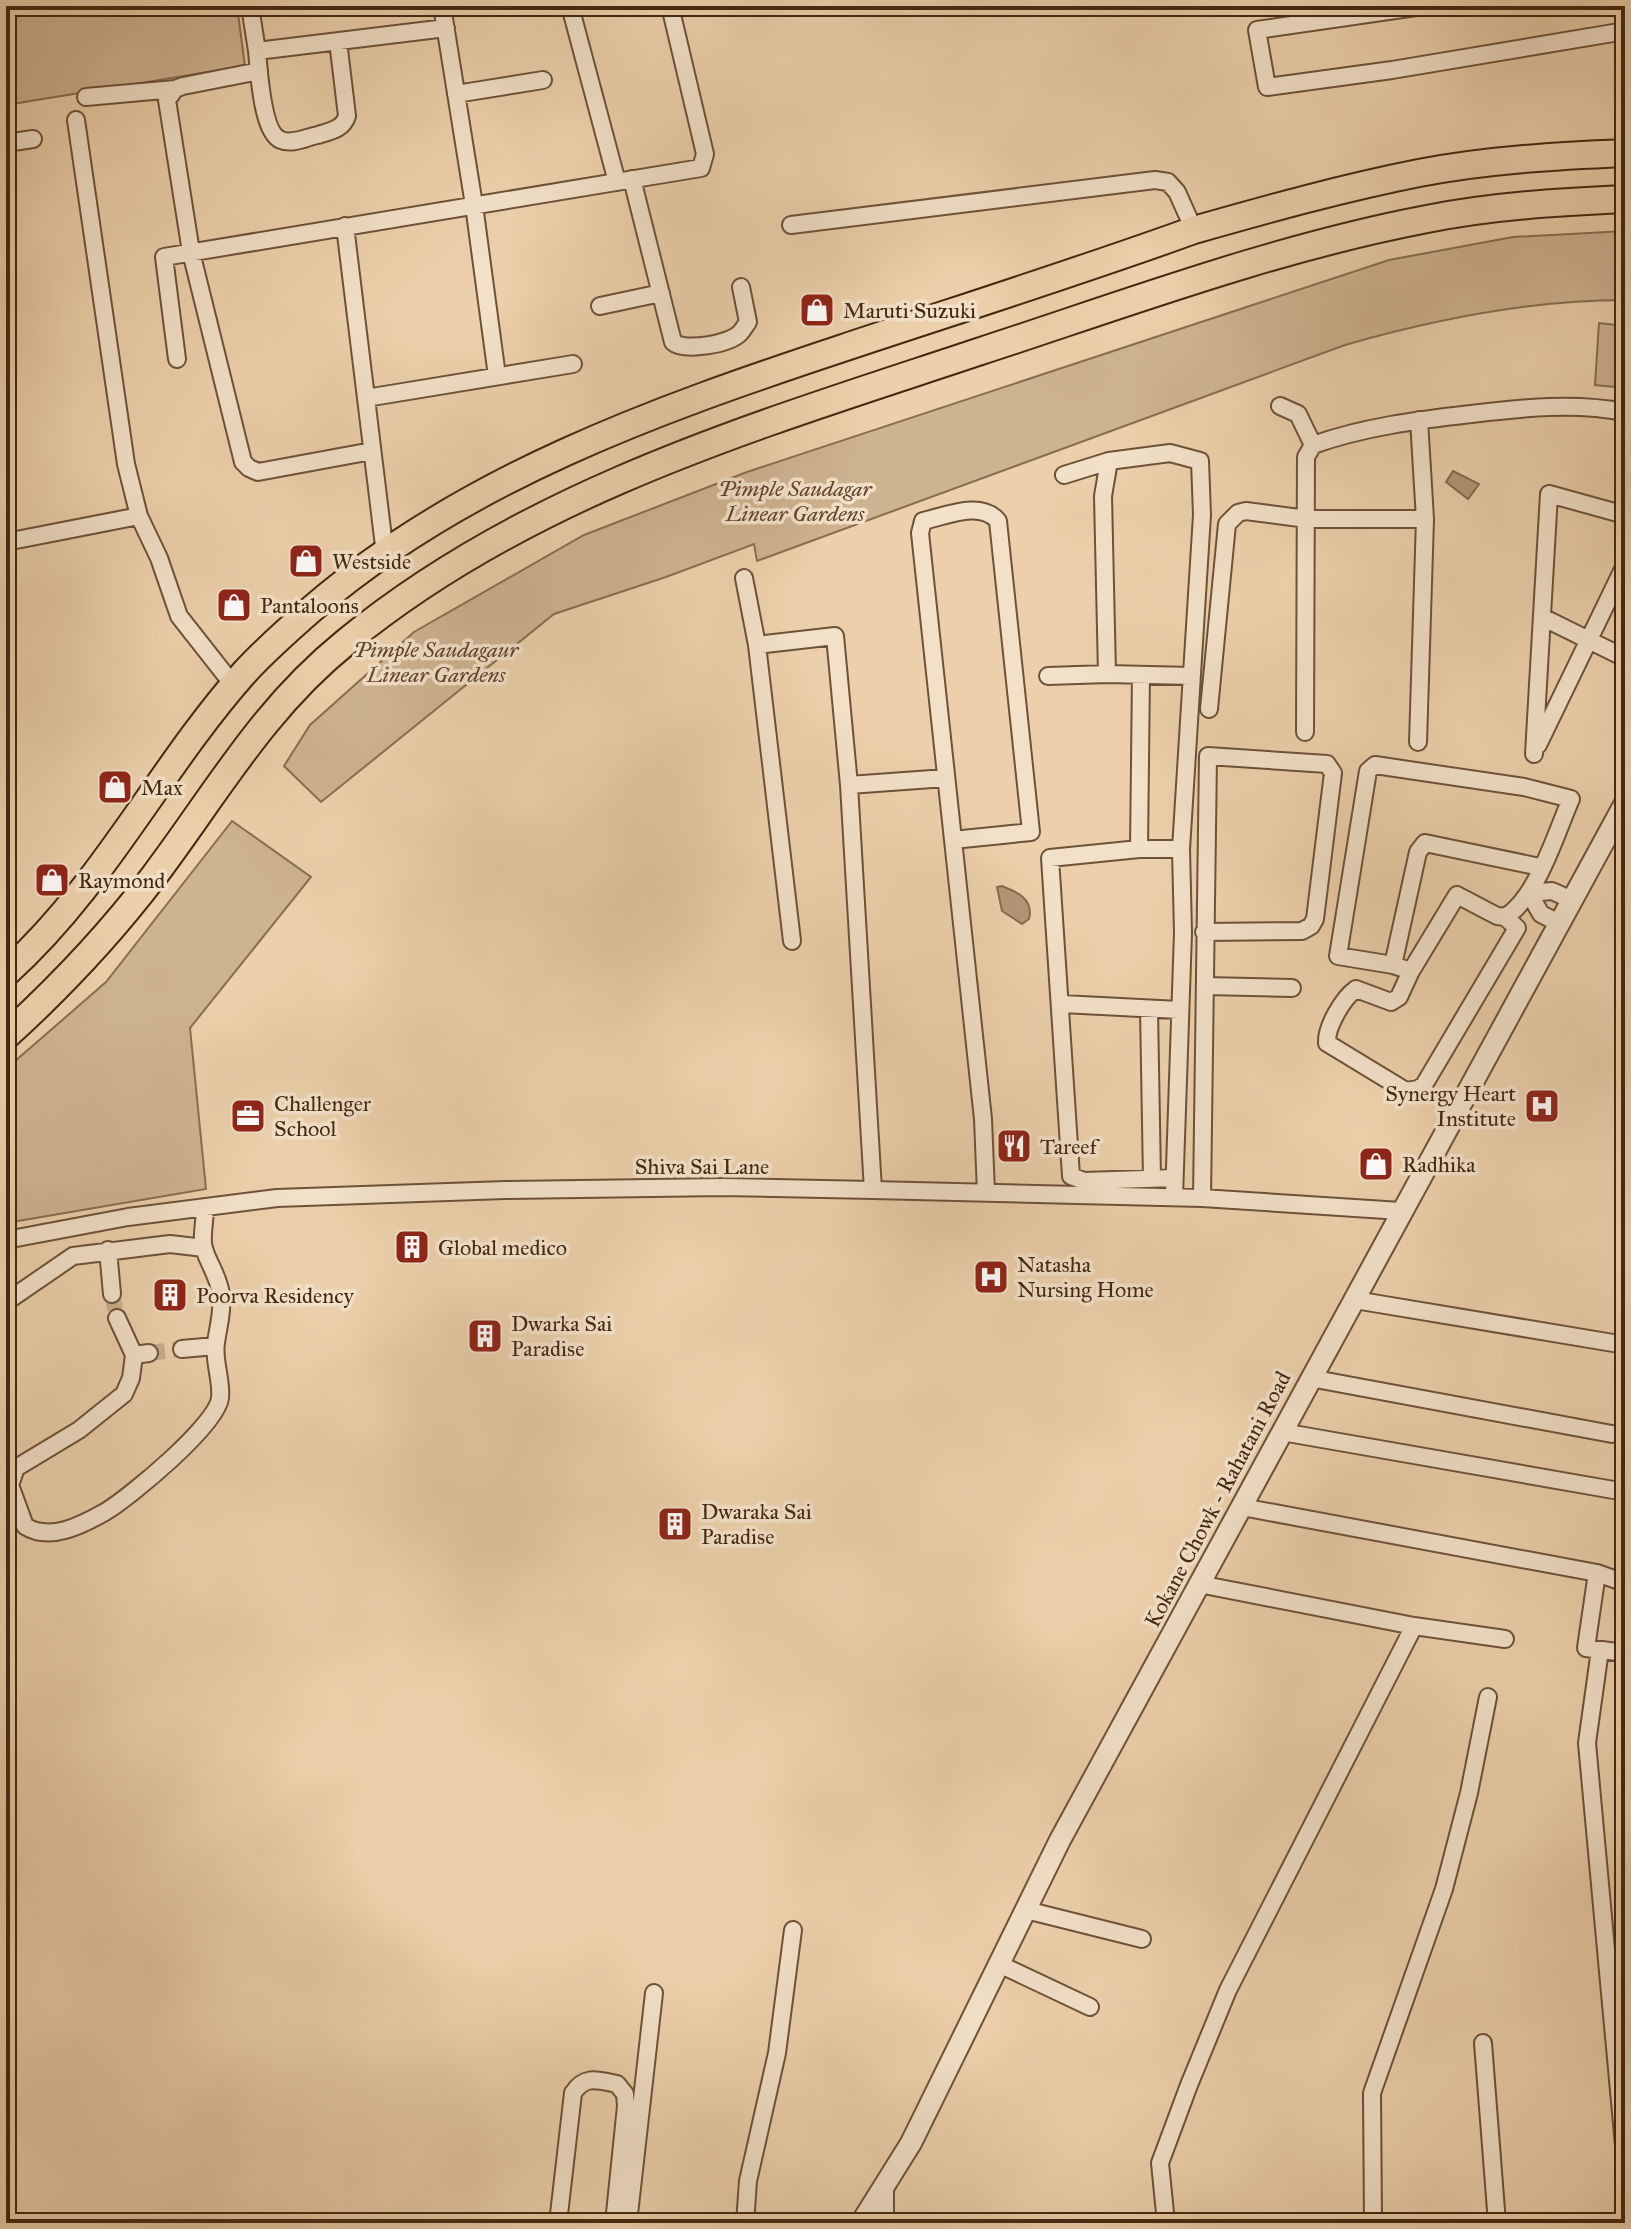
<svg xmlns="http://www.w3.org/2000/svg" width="1631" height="2229" viewBox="0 0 1631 2229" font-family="'IM FELL Great Primer',serif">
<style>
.green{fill:#ceb391;stroke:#886e51;stroke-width:2}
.water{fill:#b29777;stroke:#866b4e;stroke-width:2}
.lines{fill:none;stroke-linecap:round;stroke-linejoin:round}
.minor-tunnel{stroke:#c9ae8c;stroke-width:16;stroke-dasharray:16 8;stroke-linecap:butt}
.minor-casing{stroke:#6d5238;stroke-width:20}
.tertiary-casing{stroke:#6d5238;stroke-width:24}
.primary-casing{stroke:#432811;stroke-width:30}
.minor{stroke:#f2e0c8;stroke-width:16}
.tertiary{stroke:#f2e0c8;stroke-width:20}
.primary{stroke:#ebd0ab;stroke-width:26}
.labels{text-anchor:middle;stroke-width:7;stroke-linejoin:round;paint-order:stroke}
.poi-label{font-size:22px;fill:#432811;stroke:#f2e0c8;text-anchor:start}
.park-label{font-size:22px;font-style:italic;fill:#5f442b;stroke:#f2e0c8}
.street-label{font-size:22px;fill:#432811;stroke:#f2e0c8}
</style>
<rect width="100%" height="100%" fill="#ebd0ab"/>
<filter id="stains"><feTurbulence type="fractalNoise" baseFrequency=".0025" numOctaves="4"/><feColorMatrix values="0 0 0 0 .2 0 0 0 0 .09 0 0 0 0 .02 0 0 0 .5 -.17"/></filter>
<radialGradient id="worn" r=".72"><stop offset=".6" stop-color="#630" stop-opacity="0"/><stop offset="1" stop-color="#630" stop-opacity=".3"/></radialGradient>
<!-- green -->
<path class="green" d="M6 6H237L245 66 6 105Z
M1625 231V300C1530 300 1436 319 1345 345L757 561 754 544 666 577 554 614 321 802 284 766 310 725 414 632 584 535 747 472 1389 260 1513 237Z
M1599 323 1625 326V388L1595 385Z
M232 821 311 877 190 1028 206 1189 6 1223V1069L106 982Z"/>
<!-- water -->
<path class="water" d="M1453 471 1479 484 1468 499 1446 482Z
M1002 886C1017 892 1034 899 1029 919L1022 924 1002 911 997 887Z"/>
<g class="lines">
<!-- minor-tunnel -->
<path class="minor-tunnel" d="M112 1294 117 1318
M149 1353 182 1349"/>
<defs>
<path id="minor" d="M250 6 257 51 446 28
M442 6 474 205 497 376
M570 6 617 182
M1423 6 1257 30 1267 87 1392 70 1625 31
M257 51C259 71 262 133 281 140 292 145 307 137 318 135 331 131 343 129 347 116L338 41
M259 71 183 86 175 89 167 100 191 252 243 462 249 468 258 472 372 451
M456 94 543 80
M86 97 175 89
M76 120 126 464 139 516 159 558 179 616 234 686
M6 143 33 139
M632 179 673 342C684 352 730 344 740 333 743 330 745 326 748 322L741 287
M791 225 1155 180 1168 182 1177 192 1194 230
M345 226 385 554
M600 306 661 293
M177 359 164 257 701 168 705 154 670 6
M366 398 573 364
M1280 406 1298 414 1313 445
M1064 475 1109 461
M6 542 139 516
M744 578 757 645 835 636 849 785
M1542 617 1625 658
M757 645 792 941
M1048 676 1107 674
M1209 709 1227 524 1238 513 1246 511 1307 519H1425
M1305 732 1306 457 1313 445C1363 427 1418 420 1471 414 1523 408 1573 402 1625 412
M1418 742 1425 519 1419 420
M1538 745 1625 565
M1534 754 1549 494 1625 515
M953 840 1031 832 998 521C981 500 946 516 923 521L920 533 983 1119 986 1193
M1139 849 1141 675
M1529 893 1541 914 1559 923
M1529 893 1552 891 1572 900
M1393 965 1418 852 1425 843 1540 867
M1411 971 1393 965 1338 956 1368 771 1375 765 1524 787 1571 799C1556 833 1537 898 1505 917L1497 916 1457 895 1411 971 1399 997 1391 1002 1356 989C1343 998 1326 1027 1327 1043L1406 1091 1418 1089 1424 1085 1517 928 1505 917
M1206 986 1292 988
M1062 1004 1179 1010
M1149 1009 1152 1179
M1174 1178 1084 1181 1071 1176 1050 858 1139 849H1181
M873 1190 849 785 946 778
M1174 1197 1183 933 1181 849 1202 515 1200 461 1170 453 1109 461 1103 496 1107 674 1192 676
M1202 1198C1204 1051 1205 904 1208 756L1327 764 1333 773 1315 919 1311 926 1302 931 1204 932
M6 1240 128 1217 277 1198 505 1190 723 1187 873 1190 1202 1198 1401 1211
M108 1250 112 1294
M1355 1300 1625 1345
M6 1302 73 1256 170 1244 204 1248
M117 1318 134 1355
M182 1349 215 1346
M149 1353 134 1355 131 1378 124 1394 79 1430 16 1468 10 1485 25 1526C50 1542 82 1525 105 1512 130 1497 217 1425 220 1398 222 1380 213 1360 216 1343 218 1327 223 1312 221 1295 219 1275 205 1259 203 1244 202 1232 205 1219 205 1207
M1310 1378 1612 1434
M1282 1432 1625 1492
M1242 1507 1597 1573 1625 1583
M1597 1573 1586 1648 1625 1653
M1199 1584 1414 1626 1505 1639
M1600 1650 1587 1743 1625 2156
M1026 1910 1142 1939
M999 1964 1090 2007
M1483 2043 1497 2223
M885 2185V2223
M558 2223 573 2093C585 2075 597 2080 617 2084L625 2094 626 2106 614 2223
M628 2223 654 1993
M745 2223 748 2181 777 2053 793 1930
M1166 2223 1160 2163 1189 2085 1228 1990 1414 1626
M1373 2223 1372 2093 1444 1889 1469 1793 1488 1697"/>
<path id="tertiary" d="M861 2223 911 2143 1060 1840 1625 803"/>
<path id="primary" d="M6 973C103 886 159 769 244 673 265 650 290 628 313 608 465 478 656 410 843 348 960 309 1078 272 1194 230 1268 209 1343 188 1419 173 1486 160 1556 156 1625 153
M6 1036C61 986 110 934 154 876 218 791 262 710 346 642 530 491 759 425 981 351 1128 303 1275 248 1427 219 1492 206 1559 202 1625 199"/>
</defs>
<!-- minor casing -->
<use href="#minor" class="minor-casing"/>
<!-- tertiary casing -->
<use href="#tertiary" class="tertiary-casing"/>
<!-- primary casing -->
<use href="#primary" class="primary-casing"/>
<!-- minor -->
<use href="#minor" class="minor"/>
<!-- tertiary -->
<use href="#tertiary" class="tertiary"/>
<!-- primary -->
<use href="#primary" class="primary"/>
</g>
<!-- icons -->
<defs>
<symbol id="shop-square" viewBox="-11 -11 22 22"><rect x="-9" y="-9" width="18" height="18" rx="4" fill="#8f2418" stroke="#f2e0c8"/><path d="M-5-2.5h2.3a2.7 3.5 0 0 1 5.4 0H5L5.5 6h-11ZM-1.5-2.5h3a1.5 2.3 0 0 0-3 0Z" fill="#fff"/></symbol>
<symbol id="hospital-square" viewBox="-11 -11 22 22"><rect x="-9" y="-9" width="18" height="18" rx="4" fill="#8f2418" stroke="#f2e0c8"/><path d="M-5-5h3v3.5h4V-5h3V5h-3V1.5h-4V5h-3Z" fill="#fff"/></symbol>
<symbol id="office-square" viewBox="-11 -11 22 22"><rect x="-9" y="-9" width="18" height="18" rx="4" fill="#8f2418" stroke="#f2e0c8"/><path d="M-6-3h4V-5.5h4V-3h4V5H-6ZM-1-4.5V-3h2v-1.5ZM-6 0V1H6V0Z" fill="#fff"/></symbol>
<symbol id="restaurant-square" viewBox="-11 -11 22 22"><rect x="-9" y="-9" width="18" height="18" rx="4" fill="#8f2418" stroke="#f2e0c8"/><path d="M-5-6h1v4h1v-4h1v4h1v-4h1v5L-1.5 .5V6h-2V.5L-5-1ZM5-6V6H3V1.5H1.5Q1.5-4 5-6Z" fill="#fff"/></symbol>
<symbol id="building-square" viewBox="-11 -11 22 22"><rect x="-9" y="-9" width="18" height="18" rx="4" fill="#8f2418" stroke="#f2e0c8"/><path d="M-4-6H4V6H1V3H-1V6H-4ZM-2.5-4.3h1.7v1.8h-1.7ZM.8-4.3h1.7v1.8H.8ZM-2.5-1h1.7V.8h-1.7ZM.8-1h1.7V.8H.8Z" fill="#fff"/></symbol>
</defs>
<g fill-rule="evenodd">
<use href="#shop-square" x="797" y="290" width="40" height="40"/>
<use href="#shop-square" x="286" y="541" width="40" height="40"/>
<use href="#shop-square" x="214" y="585" width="40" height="40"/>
<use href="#shop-square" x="95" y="767" width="40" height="40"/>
<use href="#shop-square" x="32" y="860" width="40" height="40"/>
<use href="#hospital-square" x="1522" y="1086" width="40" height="40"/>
<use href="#office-square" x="228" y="1096" width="40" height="40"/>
<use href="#restaurant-square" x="994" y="1126" width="40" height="40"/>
<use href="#shop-square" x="1356" y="1144" width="40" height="40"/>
<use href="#building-square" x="392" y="1227" width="40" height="40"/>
<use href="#hospital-square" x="971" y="1257" width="40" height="40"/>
<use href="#building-square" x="150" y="1275" width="40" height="40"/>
<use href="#building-square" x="465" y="1316" width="40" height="40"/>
<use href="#building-square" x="655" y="1504" width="40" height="40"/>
</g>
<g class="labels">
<!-- poi labels -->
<g class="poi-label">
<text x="843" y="318">Maruti Suzuki</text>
<text x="332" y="569">Westside</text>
<text x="260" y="613">Pantaloons</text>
<text x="141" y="795">Max</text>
<text x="78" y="888">Raymond</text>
<text x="1516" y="1101" text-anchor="end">Synergy Heart<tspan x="1516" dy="25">Institute</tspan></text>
<text x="274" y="1111">Challenger<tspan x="274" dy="25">School</tspan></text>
<text x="1040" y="1154">Tareef</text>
<text x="1402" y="1172">Radhika</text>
<text x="438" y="1255">Global medico</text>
<text x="1017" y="1272">Natasha<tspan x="1017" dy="25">Nursing Home</tspan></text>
<text x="196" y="1303">Poorva Residency</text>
<text x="511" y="1331">Dwarka Sai<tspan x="511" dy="25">Paradise</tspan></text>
<text x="701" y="1519">Dwaraka Sai<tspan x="701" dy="25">Paradise</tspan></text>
</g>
<!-- park labels -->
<g class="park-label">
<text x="795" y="496">Pimple Saudagar<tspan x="795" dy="25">Linear Gardens</tspan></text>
<text x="436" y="657">Pimple Saudagaur<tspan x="436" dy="25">Linear Gardens</tspan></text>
</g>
<!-- street labels -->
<g class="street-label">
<text x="702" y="1174">Shiva Sai Lane</text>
<text transform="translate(1217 1499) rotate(-62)" y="8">Kokane Chowk - Rahatani Road</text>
</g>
</g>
<!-- margin -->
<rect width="1631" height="2229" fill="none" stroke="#ebd0ab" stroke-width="32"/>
<rect x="8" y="8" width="1615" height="2213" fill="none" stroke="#432811" stroke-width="4"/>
<rect x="16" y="16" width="1599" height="2197" fill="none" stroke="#432811" stroke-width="2"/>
<rect width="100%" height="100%" filter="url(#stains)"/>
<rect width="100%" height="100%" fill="url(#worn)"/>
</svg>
